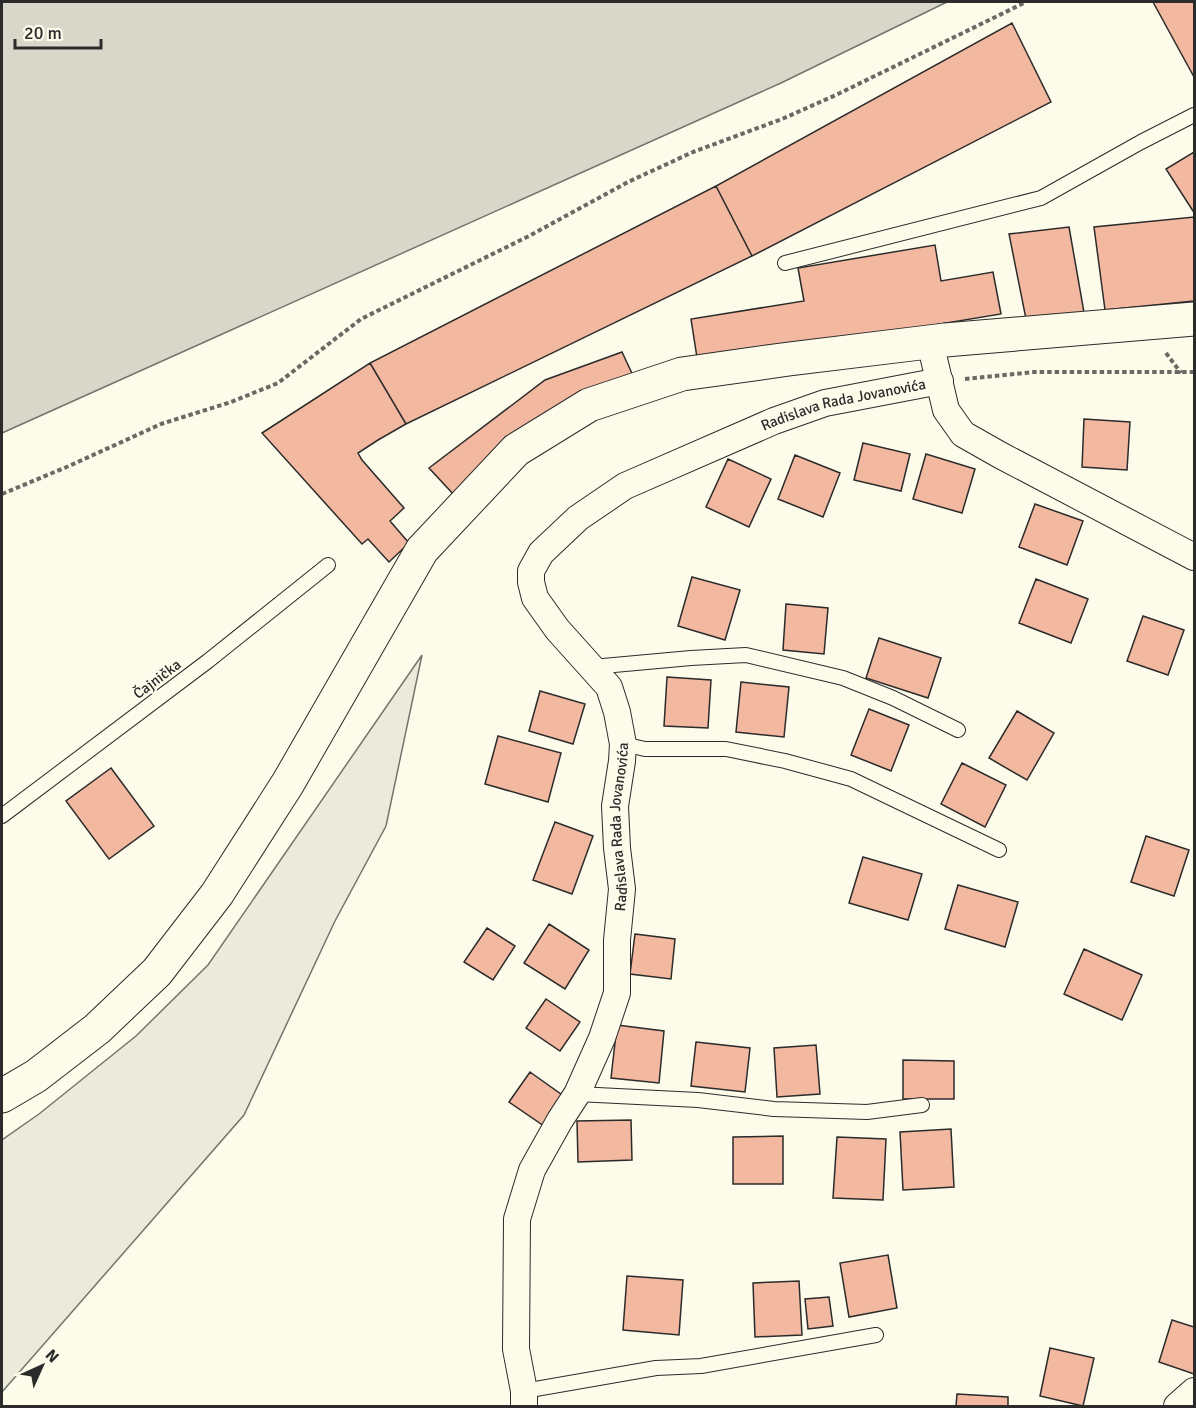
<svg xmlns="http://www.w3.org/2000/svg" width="1196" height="1408" viewBox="0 0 1196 1408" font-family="Signika,sans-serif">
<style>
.green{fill:#ecebdb;stroke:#74746e;stroke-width:1.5}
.water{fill:#d8d7c9;stroke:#74746e;stroke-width:1.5}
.building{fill:#f2b8a0;stroke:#2b2b2b;stroke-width:1.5}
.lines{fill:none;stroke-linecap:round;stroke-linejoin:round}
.lane-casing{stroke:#2b2b2b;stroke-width:16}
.street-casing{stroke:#2b2b2b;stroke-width:28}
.secondary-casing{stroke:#2b2b2b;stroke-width:35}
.path{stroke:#6a6964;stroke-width:4;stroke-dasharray:4.5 3;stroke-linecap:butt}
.lane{stroke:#fdfbea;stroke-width:14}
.street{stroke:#fdfbea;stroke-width:26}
.secondary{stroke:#fdfbea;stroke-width:33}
.labels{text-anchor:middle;stroke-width:4.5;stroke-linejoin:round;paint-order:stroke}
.street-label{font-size:15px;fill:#2b2b2b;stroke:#fdfbea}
</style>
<rect width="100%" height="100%" fill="#fdfbea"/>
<!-- green -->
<path class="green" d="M422 655 386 826 335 921 244 1115 2 1392V1140L39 1114 136 1036 208 965Z"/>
<!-- water -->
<path class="water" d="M2 2H947L781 83 2 433Z"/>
<!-- building -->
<path class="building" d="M1153 2H1194V77Z
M1012 23 1051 102 752 256 716 186Z
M1194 152V210L1193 211 1166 169Z
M716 186 752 256 406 424 370 363Z
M1194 217V301L1105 310 1094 227Z
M1069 227 1085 318 1027 324 1009 234Z
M935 245 941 281 993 272 1001 314 698 364 691 319 804 301 798 268Z
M622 352 636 382 456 497 429 468 545 380Z
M370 363 406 424 378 440 358 453 362 460 404 508 390 521 409 543 389 562 368 539 362 544 262 433Z
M1084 419 1130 422 1127 470 1082 467Z
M863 443 910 454 901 491 854 480Z
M926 454 975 469 962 513 913 499Z
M795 455 840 473 823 517 778 499Z
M728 459 771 479 749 527 706 507Z
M1035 504 1083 521 1067 565 1019 547Z
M692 577 740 590 725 640 678 626Z
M1036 579 1088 599 1071 643 1019 623Z
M786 604 828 608 824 654 783 650Z
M1143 616 1184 630 1168 675 1127 661Z
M879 638 941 658 928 698 866 678Z
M667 677 711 680 708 728 664 726Z
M741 682 789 687 784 737 736 732Z
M540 691 585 704 573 744 529 731Z
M869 709 909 725 891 771 851 755Z
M1017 711 1054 733 1027 780 989 758Z
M498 736 561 753 548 802 485 784Z
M962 763 1006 785 985 827 941 804Z
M111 768 154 826 109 859 66 801Z
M555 822 593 836 572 894 533 880Z
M1146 836 1189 850 1174 896 1131 882Z
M863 857 922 874 908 920 849 903Z
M958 885 1018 902 1005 947 945 929Z
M549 924 589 950 565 989 524 963Z
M487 928 515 946 493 980 464 962Z
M635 934 675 939 671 979 630 974Z
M1084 949 1142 975 1122 1020 1064 994Z
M546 999 580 1022 560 1051 526 1028Z
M617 1025 664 1031 659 1083 611 1078Z
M696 1042 750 1048 745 1092 691 1086Z
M816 1045 820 1094 777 1097 774 1048Z
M903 1060 954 1061V1099H903Z
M530 1072 565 1097 544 1126 509 1102Z
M631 1120 632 1160 578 1162 577 1121Z
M951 1129 954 1187 903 1190 900 1132Z
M783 1136V1184H733V1137Z
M837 1137 886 1139 883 1200 833 1198Z
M888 1255 897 1308 849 1317 840 1263Z
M627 1276 683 1280 679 1335 623 1330Z
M799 1281 802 1335 755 1337 753 1283Z
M829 1297 833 1326 808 1329 805 1299Z
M1172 1320 1194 1327V1374L1159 1362Z
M1050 1348 1094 1358 1083 1406 1040 1396Z
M957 1394 1008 1397V1406H956Z"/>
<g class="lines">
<defs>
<path id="lane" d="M785 263 1041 198 1141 142 1194 115
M592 667 691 658 746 655 843 678 893 698 958 730
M623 744 645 749H726L785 761 851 779 999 850
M2 816 208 661 328 565
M577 1094 698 1100 774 1109 867 1112 922 1105
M524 1391 656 1368 701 1366 876 1335"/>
<g id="street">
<path d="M930 342 946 410 963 434 1000 455 1194 557"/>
<path id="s1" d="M524 1406V1391L516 1349 517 1219 532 1170 560 1120 577 1094 602 1038 617 993V940L622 889 617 848 615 806 622 761 623 744 617 712 609 687 557 629 535 598 531 582V571L541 553 578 518 625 486 774 421 825 403 940 381"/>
<path d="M1177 1406 1194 1391"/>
</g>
<path id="secondary" d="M2 1096 36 1076 97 1029 157 972 217 894 288 783 422 550 516 450 589 405 682 374 789 359 945 340 1194 319"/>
</defs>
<!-- lane casing -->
<use href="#lane" class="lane-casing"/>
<!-- street casing -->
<use href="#street" class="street-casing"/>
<!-- secondary casing -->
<use href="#secondary" class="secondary-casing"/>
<!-- path -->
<path class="path" d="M1166 353 1181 373
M965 379 1034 372H1194
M2 494 69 466 161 424 231 402 278 383 361 319 529 236 628 182 693 152 782 119 836 95 1026 2"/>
<!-- lane -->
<use href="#lane" class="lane"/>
<!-- street -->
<use href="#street" class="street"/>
<!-- secondary -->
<use href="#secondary" class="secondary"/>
</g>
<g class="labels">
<!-- street labels -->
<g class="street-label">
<text dy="5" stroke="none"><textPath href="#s1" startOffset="1251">Radislava Rada Jovanovića</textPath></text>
<text transform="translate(157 679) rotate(-37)" y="5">Čajnička</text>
<text dy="5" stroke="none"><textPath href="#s1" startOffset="603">Radislava Rada Jovanovića</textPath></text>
</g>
</g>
<!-- border -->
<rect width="1196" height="1408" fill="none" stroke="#2b2b2b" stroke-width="6"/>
<!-- north arrow -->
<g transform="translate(42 1366) rotate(45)" stroke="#fdfbea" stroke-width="4.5" paint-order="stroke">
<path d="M0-4.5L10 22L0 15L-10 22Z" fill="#2b2b2b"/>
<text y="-9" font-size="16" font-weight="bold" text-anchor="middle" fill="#2b2b2b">N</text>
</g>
<!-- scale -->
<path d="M15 39v9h86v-9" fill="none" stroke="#2b2b2b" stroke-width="3"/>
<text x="24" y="39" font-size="18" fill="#2b2b2b" stroke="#fdfbea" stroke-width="4.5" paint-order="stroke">20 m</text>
</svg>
